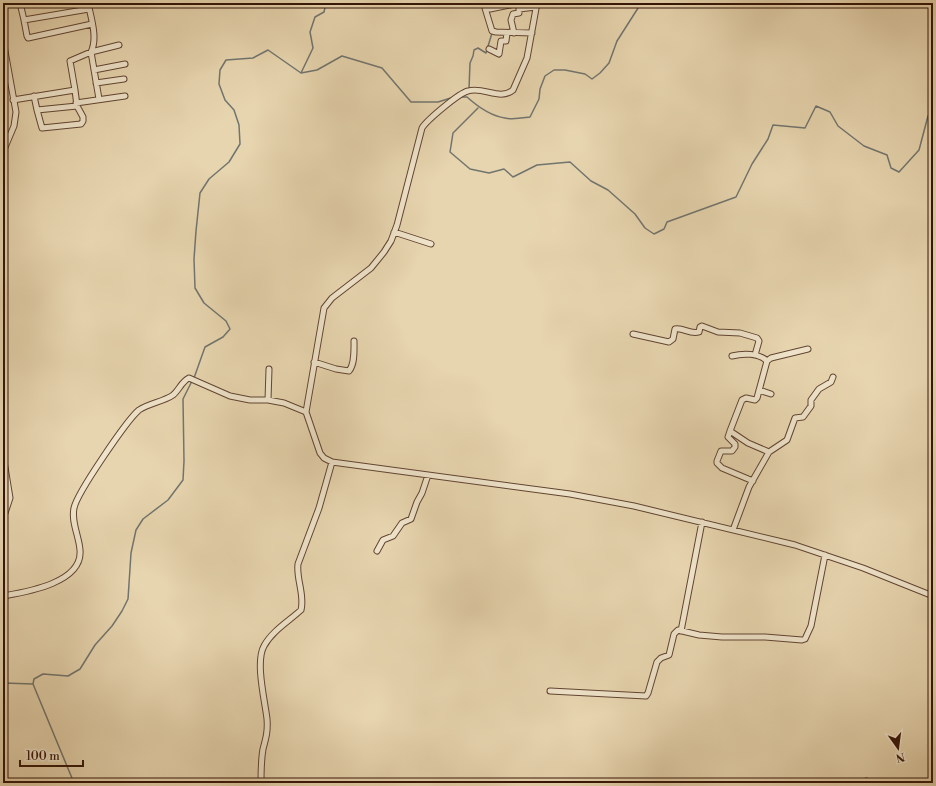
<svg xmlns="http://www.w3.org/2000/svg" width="936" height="786" viewBox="0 0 936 786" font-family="'Libre Bodoni',serif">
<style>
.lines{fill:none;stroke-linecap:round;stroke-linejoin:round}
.stream{stroke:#71756f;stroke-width:1.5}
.river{stroke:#9ab6b4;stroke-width:8}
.minor-casing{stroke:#614432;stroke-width:7}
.minor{stroke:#efe4cb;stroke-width:5}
</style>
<rect width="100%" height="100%" fill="#e7d5af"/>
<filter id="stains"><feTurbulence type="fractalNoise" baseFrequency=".005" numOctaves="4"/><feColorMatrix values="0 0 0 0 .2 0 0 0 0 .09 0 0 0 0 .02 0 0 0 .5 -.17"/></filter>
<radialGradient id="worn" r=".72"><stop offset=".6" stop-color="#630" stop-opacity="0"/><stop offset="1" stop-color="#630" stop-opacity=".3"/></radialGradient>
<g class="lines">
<!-- stream -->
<path class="stream" d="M301 73 313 48 310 32 315 17 324 12 326 3
M469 89 470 63 473 56 474 50 478 48 486 53 492 33
M460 97H467C477 106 491 116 505 118 513 120 522 118 530 117L539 99 540 89 545 76 554 70H565L585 74 592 79 600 73 609 63 617 41 640 5 644 3
M478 108 453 133 450 152 470 169 489 173 504 169 513 177 537 165 570 162 591 181 608 190 635 214 645 228 654 234 664 229 667 222 736 197 752 164 768 139 773 125 805 128 816 106 830 112 838 126 864 146 887 155 891 168 899 172 919 150 928 116 933 113
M194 378 205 347 223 337 230 329 226 321 204 303 195 288 194 259 196 231 200 193 209 179 229 162 240 144 239 125 234 110 225 100 219 84 220 70 226 60 253 58 268 50 301 73 317 70 342 56 382 68 411 102H438L454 97
M3 683 33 684 74 783
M33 684 34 679 43 674 68 676 80 669 95 645 112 626 122 611 128 599 131 553 136 530 143 519 168 500 183 480 184 461 183 399 192 381"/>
<!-- river -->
<path class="river" d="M3 783H4"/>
<defs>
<path id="minor" d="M20 3 24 20 89 9
M88 3C91 18 98 38 91 52L99 99
M510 5 490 9 485 8 492 31 496 32 532 33
M24 20 27 36 28 38 92 24
M514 33 511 20 513 14 519 13V9L536 7
M3 40 16 112 14 126 3 152
M489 49 499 54 501 41H506L507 33
M94 70 125 64
M96 83 124 79
M75 90 70 61 91 52 119 45
M34 96 37 110 77 106
M13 100 75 90 77 106 83 117V121L81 124 42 128 37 110
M76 103 125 96
M394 232 431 244
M633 334 669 342 673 339 675 329C683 327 690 335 699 332L700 327 702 326 718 332 740 333 757 338 759 341 755 355
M732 356C743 353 759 353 767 361L757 398 755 400 746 398 742 400 730 431 748 443 769 452 749 487 733 530
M767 361 771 358 808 349
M314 362 336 369 349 371C355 364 354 350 354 341
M759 390 771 394
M268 400 269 369
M306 412 324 308 332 298 371 268 384 252 391 241 397 225 422 128C427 120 459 93 468 91 483 86 500 101 513 90L527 58 537 3
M730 431 728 437 735 444V447L732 451H721L717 461V463L722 468 753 481
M769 452 787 440 795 418 803 417 811 406V400L819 389 831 382 833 377
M3 455 10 498 3 519
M377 551 383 540 393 536 402 523 411 519 417 502 422 493 428 475
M3 596C26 592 83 583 80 550 79 536 71 522 74 508 77 493 127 420 139 410 149 403 163 402 173 395 179 390 182 381 189 378L230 396 250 400H268L284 403 306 412 320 453 324 458 332 462 570 494 634 506 795 545 863 568 933 596
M681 631 702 522
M550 691 646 696 648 693 657 662 661 658 669 655 674 634 678 630 699 635 722 637H765L802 640 805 639 811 626 825 555
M261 783C261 772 261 760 263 749 266 738 268 731 267 719 265 701 255 662 264 646 272 631 289 621 301 610 305 595 296 579 298 564L319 508 332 462
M860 783 866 781 874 783
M932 783 933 780"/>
</defs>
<!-- minor casing -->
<use href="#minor" class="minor-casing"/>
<!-- minor -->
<use href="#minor" class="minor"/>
</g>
<!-- margin -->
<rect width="936" height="786" fill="none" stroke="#e7d5af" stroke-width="16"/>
<rect x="4" y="4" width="928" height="778" fill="none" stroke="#341408" stroke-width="2"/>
<rect x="8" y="8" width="920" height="770" fill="none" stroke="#341408"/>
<!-- north arrow -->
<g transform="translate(898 748) rotate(166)" stroke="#efe4cb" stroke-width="3" paint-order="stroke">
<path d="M0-3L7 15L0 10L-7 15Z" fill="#341408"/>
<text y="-6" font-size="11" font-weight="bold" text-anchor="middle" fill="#341408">N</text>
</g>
<!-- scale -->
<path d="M20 760v6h63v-6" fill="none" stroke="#341408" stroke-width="2"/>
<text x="26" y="760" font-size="12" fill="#341408" stroke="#efe4cb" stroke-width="3" paint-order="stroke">100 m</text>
<rect width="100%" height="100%" filter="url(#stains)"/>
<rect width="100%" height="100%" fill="url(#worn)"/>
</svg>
